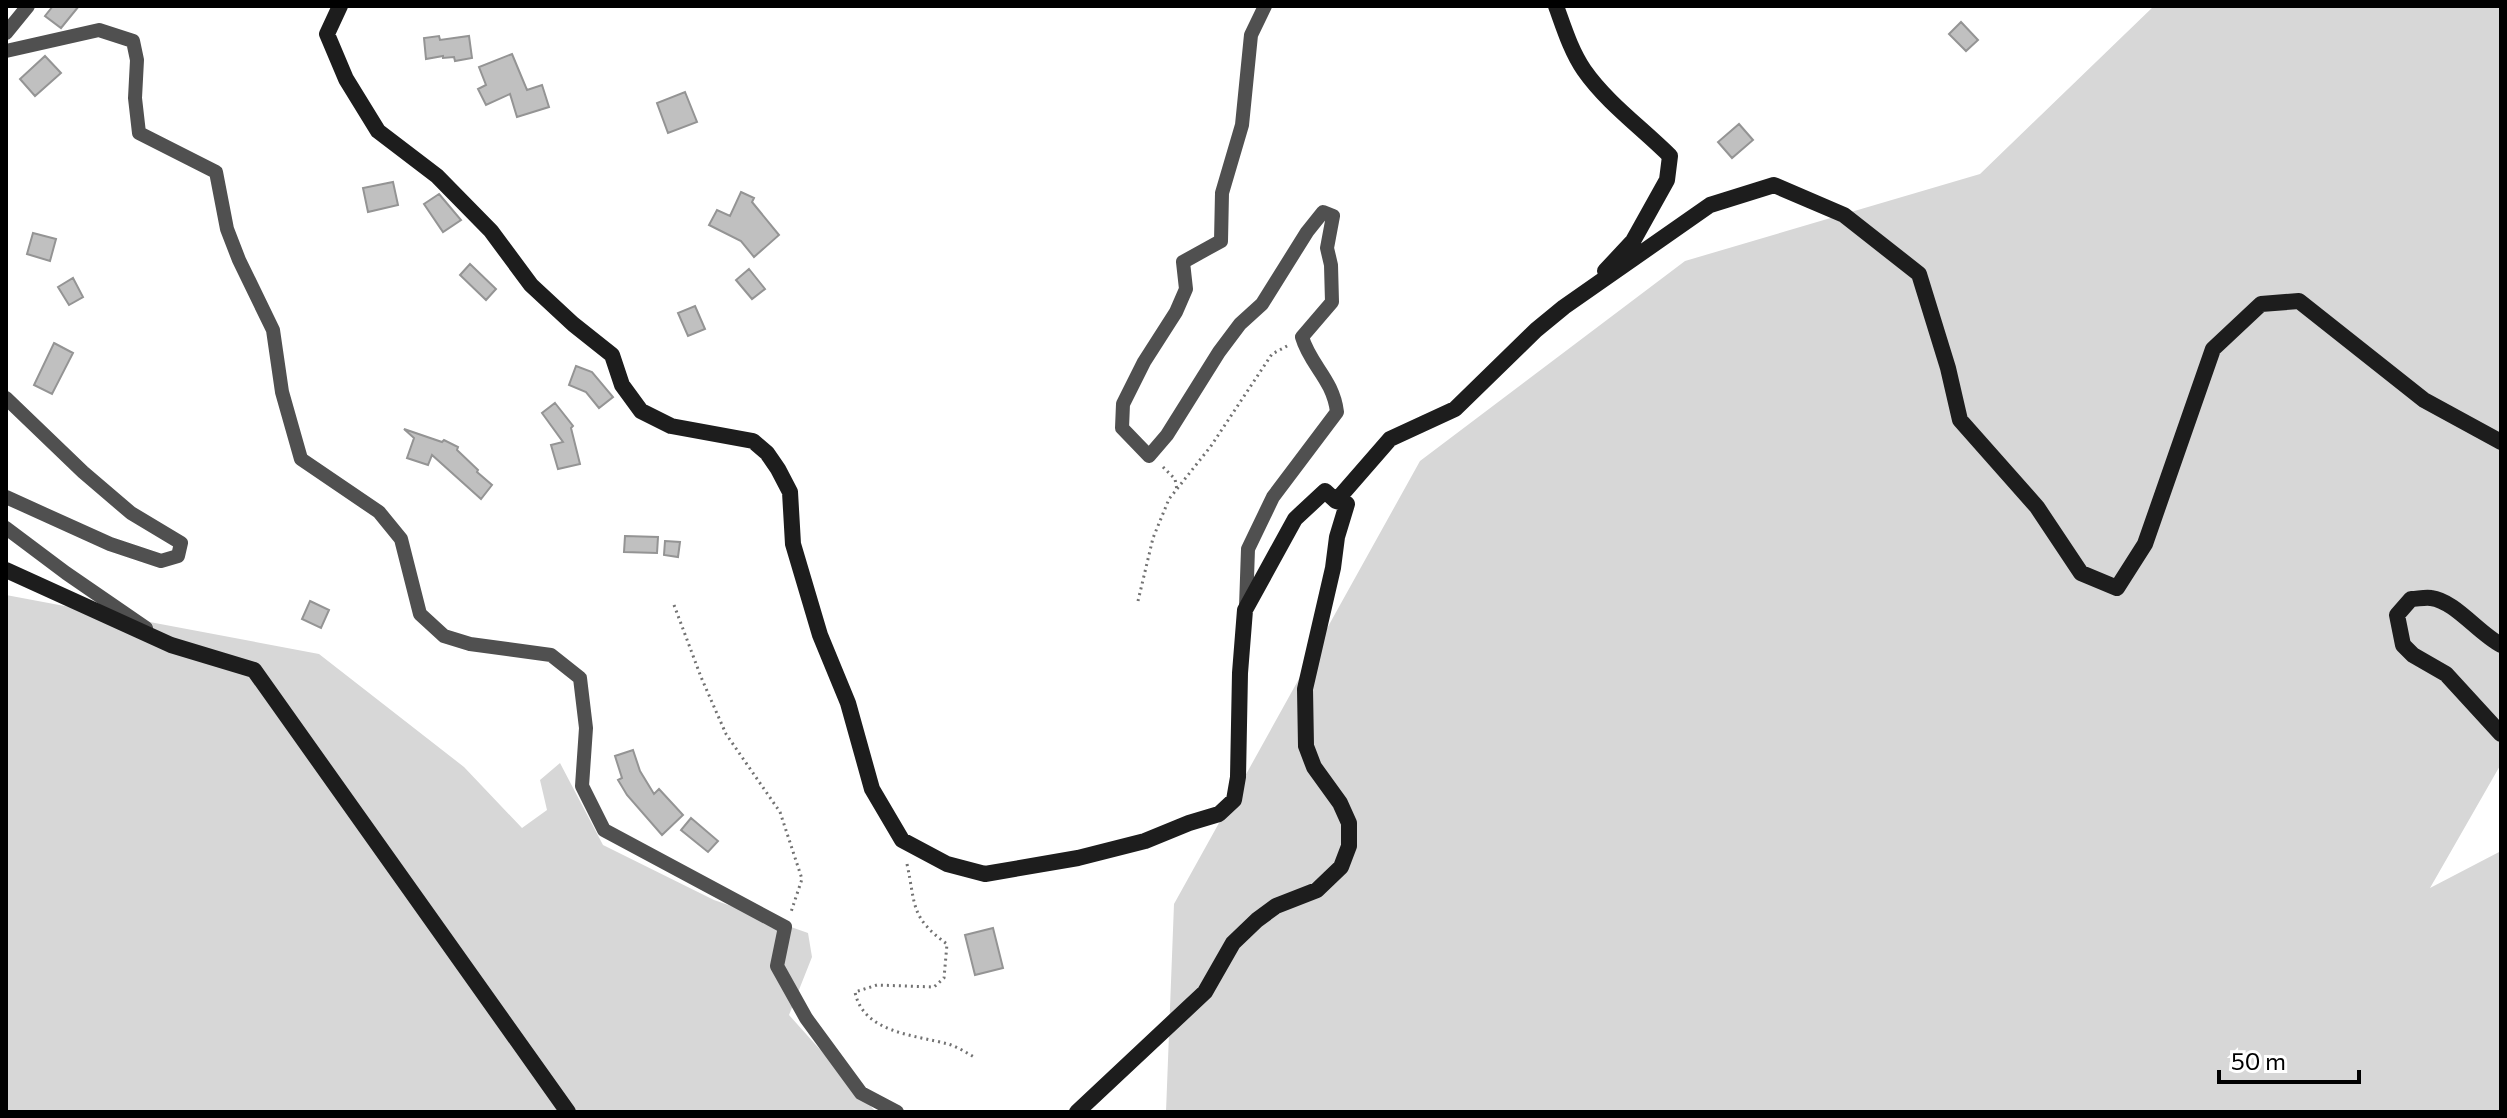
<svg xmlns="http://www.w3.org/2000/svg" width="2507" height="1118" viewBox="0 0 2507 1118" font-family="Commissioner,sans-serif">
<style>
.green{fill:#d7d7d7}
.building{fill:#c0c0c0;stroke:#949494;stroke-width:2}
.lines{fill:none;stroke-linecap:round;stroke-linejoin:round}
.path{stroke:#727272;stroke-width:3;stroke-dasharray:2 4;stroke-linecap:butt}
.street{stroke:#505050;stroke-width:14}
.secondary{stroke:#1d1d1d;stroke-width:16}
</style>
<rect width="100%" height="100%" fill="#fff"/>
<!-- green -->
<path class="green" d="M2154 6H2501V764L2430 888 2501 851V1112H1166L1174 904 1420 461 1685 261 1980 174Z
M6 595 319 654 464 767 522 828 547 810 540 780 560 763 603 845 714 900 808 933 812 957 789 1015 876 1112H6Z"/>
<!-- building -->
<path class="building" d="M53 6H79L61 28 45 16Z
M1961 22 1978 40 1966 51 1949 34Z
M439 36 440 40 469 36 472 58 455 61 454 57 443 58V56L426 59 424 38Z
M512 54 527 90 542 85 549 107 517 117 510 94 486 105 478 89 486 85 479 67Z
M45 56 61 73 35 96 20 79Z
M685 92 697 122 668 133 657 103Z
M1739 124 1753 140 1732 158 1718 142Z
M393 182 398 205 368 212 363 188Z
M741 192 754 198 752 202 779 235 754 257 741 241 709 225 717 210 730 216Z
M439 194 461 220 443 232 424 204Z
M33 233 56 239 50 261 27 254Z
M470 264 496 289 486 300 460 275Z
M749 269 765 289 752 299 736 280Z
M73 278 83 297 69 305 58 287Z
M695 306 705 329 688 336 678 313Z
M54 343 73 353 52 394 34 385Z
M576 366 592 372 613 397 599 408 586 392 569 385Z
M555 403 573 426 571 428 580 464 558 469 551 445 563 442 542 413Z
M404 429 442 442 444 440 458 447 457 450 478 470 477 472 492 485 481 499 432 455 428 465 407 458 414 438Z
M625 536 658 537 657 553 624 552Z
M665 541 680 542 678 557 664 555Z
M310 601 329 610 321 628 302 619Z
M633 750 640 771 654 794 659 789 683 815 662 835 627 795 618 780 622 778 615 756Z
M691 818 718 841 708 852 681 830Z
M993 928 1003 968 975 975 965 935Z"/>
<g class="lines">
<!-- path -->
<path class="path" d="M1163 467 1175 479 1177 490
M1138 601 1153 538 1169 499 1211 446 1272 354 1289 345
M674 605 701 677 726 734 780 812 802 879 791 912
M907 864C916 906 910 917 947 944L944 978 934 987 877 985 855 992C863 1033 915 1035 948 1044 958 1047 967 1053 976 1058"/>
<!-- street -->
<path class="street" d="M6 33 28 6
M6 51 99 30 133 41 137 60 135 98 139 133 216 172 227 229 239 260 273 330 282 392 301 459 379 512 401 539 420 614 444 636 470 644 551 655 580 678 586 728 582 786 604 830 785 927 777 966 806 1018 861 1093 897 1112
M6 398 83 472 131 513 181 543 178 556 161 561 110 544 6 497
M6 528 66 573 146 628
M1246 607 1248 549 1273 497 1337 412C1333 379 1310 365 1302 337L1332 302 1331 265 1327 248 1333 216 1323 212 1307 232 1262 304 1240 324 1219 352 1167 435 1149 456 1122 428 1123 404 1144 362 1176 312 1186 289 1183 262 1221 241 1222 193 1242 125 1251 35 1265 6"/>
<!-- secondary -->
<path class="secondary" d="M340 6 327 34 346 79 378 131 437 176 491 231 531 285 573 324 612 355 622 385 641 411 671 426 753 441 767 453 778 469 790 492 793 544 820 635 848 703 872 789 902 840 947 864 985 874 1078 858 1145 841 1189 823 1219 814 1234 800 1238 777 1240 673 1245 610 1295 519 1325 491 1336 501 1347 504 1337 537 1333 568 1305 689 1306 746 1314 767 1340 803 1349 823V846L1341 867 1317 890 1276 906 1257 920 1233 943 1205 992 1077 1112
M1556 6C1564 28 1571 51 1584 70 1607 103 1642 128 1670 156L1667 180 1633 241 1605 271
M1336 501 1390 439 1455 409 1536 330 1564 307 1710 205 1774 185 1844 215 1919 274 1948 368 1960 420 2037 507 2081 573 2117 588 2145 544 2213 349 2261 304 2299 301 2424 400 2501 442
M6 570 171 645 254 670 568 1112
M2501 645C2478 633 2455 601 2431 598 2425 597 2417 599 2411 599L2397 615 2403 645 2413 655 2446 674 2501 734"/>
</g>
<!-- border -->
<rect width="2507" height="1118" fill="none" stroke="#000000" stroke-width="16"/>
<!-- scale -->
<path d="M2219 1070v12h140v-12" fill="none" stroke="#000000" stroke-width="4"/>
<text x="2231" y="1070" font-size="24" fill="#000000" stroke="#ffffff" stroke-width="6" paint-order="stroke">50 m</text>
</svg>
